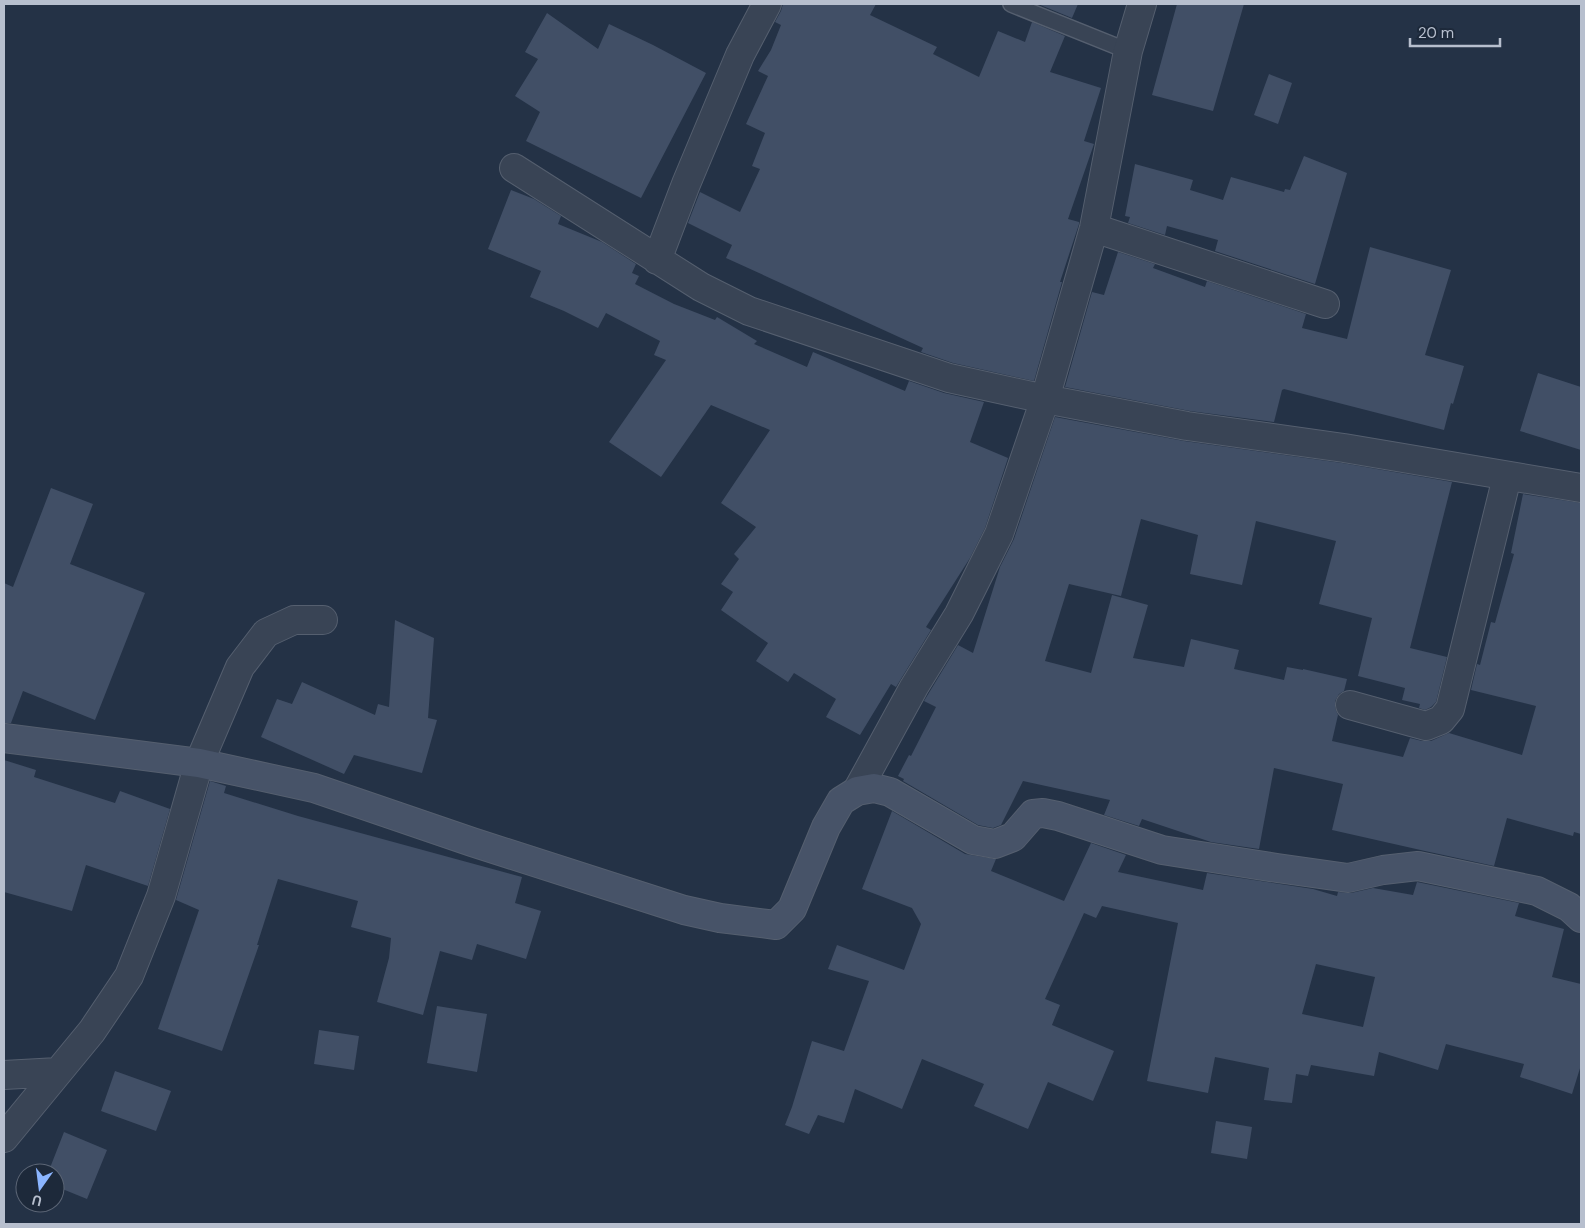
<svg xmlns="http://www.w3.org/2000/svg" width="1585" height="1228" viewBox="0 0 1585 1228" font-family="'DM Sans',sans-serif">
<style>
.building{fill:#414f66;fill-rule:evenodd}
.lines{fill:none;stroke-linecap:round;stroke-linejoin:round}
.lane-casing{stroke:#555f6f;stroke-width:18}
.street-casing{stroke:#555f6f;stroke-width:30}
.secondary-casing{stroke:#555f6f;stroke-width:30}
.lane{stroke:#394455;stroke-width:15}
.street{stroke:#394455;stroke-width:28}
.secondary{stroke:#475368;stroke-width:28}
</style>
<rect width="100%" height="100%" fill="#243246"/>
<!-- building -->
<path class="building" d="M783 4H876L870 15 937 47 933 54 979 77 998 31 1025 42 1032 22 1065 36 1050 72 1101 88 1084 141 1094 144 1068 219 1079 222V224L1060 282H1062L1034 381 953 363 921 352 923 348 726 258 732 245 688 223 700 192 740 212 760 169 752 166 765 133 746 124 768 76 758 71 771 50 781 25 775 22 781 11Z
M1038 4H1078L1072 18Z
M1177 4H1244L1213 111 1152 95Z
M547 13 598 49 609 24 653 45 706 73 641 198 526 141 540 112 515 96 538 59 525 52Z
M1269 74 1292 83 1278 124 1254 115Z
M1304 156 1347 173 1315 284 1215 251 1218 240 1167 226 1165 235 1128 223 1130 217 1125 216 1135 164 1193 180 1190 190 1223 200 1231 177 1284 192 1285 189 1290 190Z
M511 190 534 199 561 216 558 224 602 242 636 264 632 273 639 276 635 284 674 304 715 320 717 317 757 341 754 344 807 367 813 352 905 391 909 381 944 393 984 402 970 442 1008 458 985 528 970 558 926 627 931 630 896 687 891 684 860 735 826 717 836 699 794 673 788 682 756 661 768 643 721 610 733 592 721 584 739 559 734 554 756 527 721 503 770 430 711 405 661 477 609 442 666 360 654 355 660 341 606 313 598 328 564 311 530 297 541 271 488 249Z
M1370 247 1451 270 1425 355 1464 366 1453 404 1451 403 1444 430 1284 389 1282 390 1274 422 1190 411 1065 387 1092 292 1104 295 1118 252 1155 264 1153 268 1205 287 1207 281 1306 314 1302 328 1347 339Z
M1538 373 1581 387V450L1520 431Z
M1055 417 1184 441 1342 463 1452 482 1410 648 1447 657 1436 702 1431 707 1425 710 1419 708 1420 704 1402 700 1405 688 1358 676 1372 618 1319 604 1336 541 1256 521 1242 585 1190 574 1198 535 1141 519 1121 596 1069 584 1045 661 1091 673 1112 595 1148 605 1133 658 1184 667 1191 639 1239 650 1234 669 1284 680 1287 667 1303 670V669L1347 679 1344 691 1339 694 1335 701V708L1338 715 1332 741 1403 757 1410 738 1422 741H1431L1449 733 1522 755 1536 706 1471 690 1477 664 1480 665 1491 622 1495 623 1514 554 1511 553 1523 494 1581 503V834L1574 832 1573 836 1507 818 1494 866 1425 851 1332 830 1343 784 1274 768 1259 849 1211 842 1142 819 1139 826 1104 815 1110 800 1023 781 1001 825 993 828 978 825 903 781 904 779 898 776 909 755 911 756 936 707 924 701 958 645 973 653 1000 567 1014 539Z
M51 488 93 504 70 564 145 593 95 720 23 691 11 723H4V583L13 587Z
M395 620 434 638 428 718 437 720 422 773 354 755 344 774 261 737 277 699 292 704 302 682 375 715 378 704 389 707Z
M4 760 36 770 34 777 115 803 120 791 170 809 148 886 86 865 72 911 4 892Z
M210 781 226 786 224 793 298 816 522 877 515 903 541 911 526 959 477 944 472 960 440 951 423 1015 377 1002 389 958 391 938 351 927 358 901 278 879 257 945H259L222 1051 158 1029 199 910 176 900Z
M892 811 965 854 996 859 991 871 1064 901 1091 843 1126 855 1118 872 1203 890 1207 873 1313 889 1337 896 1338 892 1351 893 1373 888 1413 895 1417 882 1519 903 1515 916 1564 929 1552 977 1581 984V1065L1572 1094 1520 1077 1524 1064 1446 1044 1438 1070 1379 1052 1374 1076 1311 1065 1308 1076 1296 1074 1292 1103 1264 1100 1269 1068 1215 1057 1208 1093 1147 1081 1178 923 1102 906 1096 918 1084 913 1045 999 1060 1005 1052 1025 1114 1051 1093 1101 1048 1082 1028 1129 974 1106 984 1084 922 1059 902 1109 855 1089 844 1123 818 1115 809 1134 785 1125 792 1107 812 1041 844 1051 869 981 828 969 837 945 904 970 921 924 912 908 862 889ZM1316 964 1375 977 1363 1027 1302 1014Z
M437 1006 487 1014 477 1072 427 1063Z
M319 1030 359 1036 354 1070 314 1064Z
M115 1071 171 1091 156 1131 101 1111Z
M1216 1121 1252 1127 1247 1159 1211 1153Z
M64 1132 107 1150 87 1199 55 1186V1173H48Z"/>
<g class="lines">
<defs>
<path id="lane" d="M1011 4 1128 51"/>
<path id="street" d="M514 168 701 287 749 311 949 378 1045 399 1187 426 1344 448 1581 488
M1094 228 1325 304
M657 260 686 184 740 55 767 4
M1350 705 1426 726 1441 720 1450 709 1507 477
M857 791 914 687 959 614 999 534 1045 399 1094 228 1128 51 1142 4
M4 1075 58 1072
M4 1138 92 1031 129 976 161 896 199 763 240 667 266 633 294 620H323"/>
<path id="secondary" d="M4 738 199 763 314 788 472 842 684 910 720 918 776 925 792 909 826 827 841 801 857 791 874 788 890 792 973 840 995 844 1013 837 1033 814 1043 813 1058 816 1162 850 1277 868 1348 878 1383 870 1418 866 1537 891 1569 907 1581 918"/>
</defs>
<!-- lane casing -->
<use href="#lane" class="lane-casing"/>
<!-- street casing -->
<use href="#street" class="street-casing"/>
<!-- secondary casing -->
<use href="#secondary" class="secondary-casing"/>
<!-- lane -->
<use href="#lane" class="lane"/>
<!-- street -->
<use href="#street" class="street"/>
<!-- secondary -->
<use href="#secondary" class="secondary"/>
</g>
<!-- border -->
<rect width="1585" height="1228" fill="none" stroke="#b7bfce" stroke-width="10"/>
<!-- north arrow -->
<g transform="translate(40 1188) rotate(194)"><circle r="24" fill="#1d293a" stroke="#5b6575"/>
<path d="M0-4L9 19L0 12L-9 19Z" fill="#8bb5ff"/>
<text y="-8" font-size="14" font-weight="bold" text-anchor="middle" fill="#b7bfce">U</text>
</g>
<!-- scale -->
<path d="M1410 38v8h90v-8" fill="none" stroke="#b7bfce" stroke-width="2.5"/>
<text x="1418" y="38" font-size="15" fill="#b7bfce" stroke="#1d293a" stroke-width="4" paint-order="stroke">20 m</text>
</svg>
